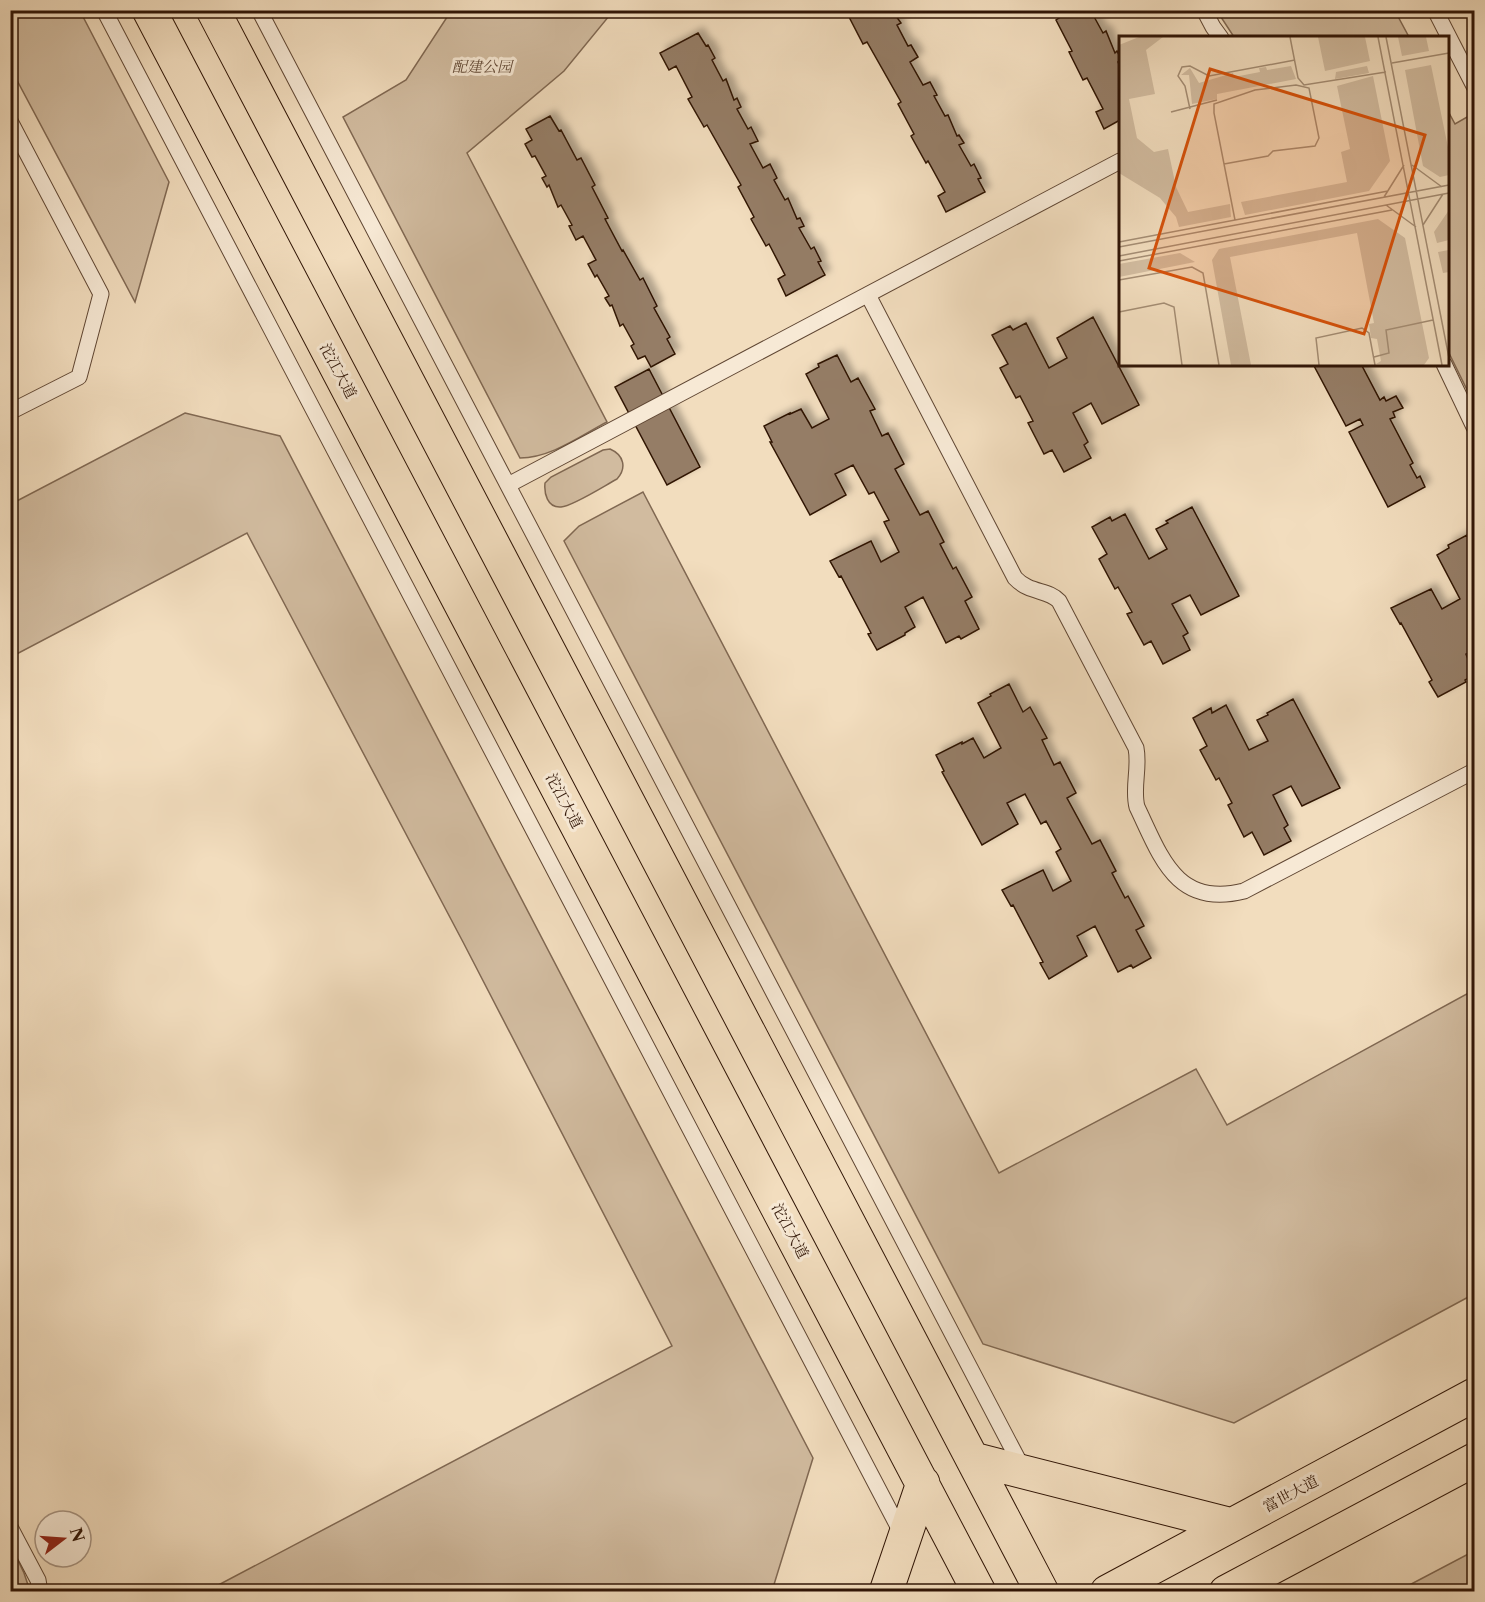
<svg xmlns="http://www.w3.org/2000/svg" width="1485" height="1602" viewBox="0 0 1485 1602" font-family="'Libre Caslon Text','Noto Serif SC',serif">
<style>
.green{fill:#d1bb9f;stroke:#806852;stroke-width:1.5}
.building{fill:#957d66;stroke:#301506;stroke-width:1.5;filter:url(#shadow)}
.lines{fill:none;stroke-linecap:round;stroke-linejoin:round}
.lane-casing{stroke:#604734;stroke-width:17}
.highway-casing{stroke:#301506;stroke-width:35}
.lane{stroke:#f7e9d5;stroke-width:15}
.highway{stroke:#f2ddbe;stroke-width:33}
.labels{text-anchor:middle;stroke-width:6;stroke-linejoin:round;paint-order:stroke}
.park-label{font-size:15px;font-style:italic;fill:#604734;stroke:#f7e9d5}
.street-label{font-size:15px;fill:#301506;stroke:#f7e9d5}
.inset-road{fill:none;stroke:#a48d74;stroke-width:1.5}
.view{fill:#d6520b;fill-opacity:0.15;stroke:#d6520b;stroke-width:3}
.inset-edge{fill:none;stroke:#301506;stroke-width:3}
</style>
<defs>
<filter id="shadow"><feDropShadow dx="5.5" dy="-5.5" stdDeviation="3" flood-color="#0004"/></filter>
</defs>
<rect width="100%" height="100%" fill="#f2ddbe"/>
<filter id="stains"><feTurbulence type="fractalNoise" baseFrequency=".00333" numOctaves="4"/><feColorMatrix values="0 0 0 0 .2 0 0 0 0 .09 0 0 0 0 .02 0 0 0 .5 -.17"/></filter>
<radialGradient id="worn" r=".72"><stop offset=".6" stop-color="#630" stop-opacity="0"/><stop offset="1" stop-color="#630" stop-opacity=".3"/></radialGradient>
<!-- green -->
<path class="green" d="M10 11H80L169 182 135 302 11 69Z
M451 11H620L609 16 564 71 467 153 607 422C580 436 551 458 520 458L343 117 406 80Z
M1217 11H1395L1409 37H1234Z
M1448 111 1455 124 1474 113V404L1448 351Z
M185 413 280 436 813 1458 772 1591H207L672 1346 463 942 247 533 11 657V504Z
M610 449C624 455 627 468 617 479 604 486 573 506 561 507 547 508 544 493 545 483L551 477 603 450Z
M643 492 999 1173 1196 1069 1227 1125 1474 990V1294L1234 1423 983 1344 564 541 579 526Z
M11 1546 24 1573 30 1591H11Z
M1474 1551V1591H1398Z"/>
<!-- building -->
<path class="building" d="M850 10H891L894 17 896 16 901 23 897 25 908 46 911 45 918 57 910 62 923 85 930 82 937 95 934 96 945 116 948 115 957 136 959 135 964 143 959 145 971 166 974 164 981 178 978 179 985 192 946 212 938 196 945 192 928 161 926 163 911 136 914 134 898 104 901 102 867 42 863 44 848 15 852 14Z
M1055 10H1095L1092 13 1103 33 1106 31 1115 53 1117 51 1120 57V60L1118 62 1120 67V120L1104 129 1096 112 1103 109 1087 78 1083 80 1069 52 1072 51 1056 20 1059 18Z
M698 33 706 46 708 45 715 58 712 60 723 81 726 79 734 100 737 98 741 107 737 109 748 129 751 127 758 141 750 144 763 168 770 164 777 178 774 180 785 200 788 198 797 219 800 218 804 226 799 228 811 249 814 247 821 261 818 262 825 275 786 296 778 279 785 275 769 244 766 246 751 219 754 217 738 187 741 185 707 125 704 127 688 99 692 97 676 66 669 70 660 53Z
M550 116 559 131 561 130 577 160 581 158 595 185 592 187 608 218 605 219 622 251 623 250 640 280 643 278 657 306 654 308 670 337 667 339 675 354 651 367 645 356 638 359 631 346 634 344 623 324 620 326 612 305 610 306 605 298 609 296 597 275 595 277 588 264 596 260 583 236 576 240 569 226 572 225 561 205 558 207 549 185 547 187 542 178 546 176 535 156 532 157 525 144 532 140 526 129Z
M1093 317 1139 405 1102 424 1091 403 1073 413 1088 442 1084 445 1091 458 1064 472 1052 450 1044 454 1028 423 1033 421 1020 396 1016 398 1000 368 1008 364 992 335 1010 326 1013 330 1026 323 1049 368 1067 358 1057 338Z
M837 355 851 382 858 378 875 409 870 411 882 436 888 433 904 464 895 469 920 515 928 511 944 542 940 544 953 569 956 567 972 597 965 601 979 629 961 639 959 636 946 643 923 597 905 607 915 627 905 633V635L877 650 868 634 871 633 841 576 839 577 830 561 871 541 881 562 899 552 884 522 889 520 874 492 869 494 853 465 835 474 846 495 810 515 770 442H772L764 426 790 413V414L801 409 812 428 829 419 806 374 819 367 818 364Z
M1313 364H1361L1380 400 1384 397 1386 401 1396 396 1403 408 1393 412 1395 417 1390 419 1413 463 1410 465 1417 478 1420 476 1425 487 1388 507 1349 432 1363 425 1360 419 1346 426Z
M649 369 700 467 667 485 615 387Z
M1192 507 1239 596 1201 615 1190 595 1172 604 1188 633 1183 636 1190 650 1163 664 1151 641 1144 645 1127 614 1132 612 1118 587 1115 589 1099 559 1107 554 1092 527 1110 517 1112 521 1125 514 1149 559 1167 549 1156 529 1168 523 1166 521Z
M1467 535 1474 550V650L1466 654 1474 675 1465 680 1466 682 1438 697 1429 682 1432 680 1401 623 1400 624 1391 608 1431 589 1442 609 1460 599 1437 555 1449 548 1448 545Z
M1009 684 1023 712 1030 707 1047 738 1042 740 1054 765 1060 762 1076 793 1067 798 1092 844 1100 840 1116 871 1112 873 1125 898 1128 896 1144 926 1136 930 1151 958 1133 968 1131 965 1118 972 1095 926 1077 936 1087 956 1049 979 1040 963 1043 962 1013 905 1011 906 1002 890 1043 870 1053 891 1071 881 1056 852 1061 849 1046 821 1041 824 1025 794 1007 803 1018 824 982 845 942 772 944 771 936 755 962 742V744L973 738 984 758 1001 748 978 703 991 696 990 694Z
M1293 699 1340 788 1302 806 1291 786 1273 795 1288 825 1284 828 1291 841 1264 855 1252 832 1244 837 1228 805 1232 803 1219 778 1216 780 1200 750 1207 746 1193 718 1211 708 1212 713 1226 705 1249 750 1268 741 1257 720 1268 715 1267 713Z"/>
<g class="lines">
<defs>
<path id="lane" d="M104 10 903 1536
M259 10 1023 1469
M1204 10 1213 27 1221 38
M1435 10 1474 86
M10 121 101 294 79 377 10 412
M868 295 1015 578C1030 594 1048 589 1059 601L1136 748C1140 768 1132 788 1137 807 1161 857 1176 908 1244 891L1474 771
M1444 364 1474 427
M508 485 1120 161
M10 1527 38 1580 40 1592"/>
<path id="highway" d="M149 10 979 1592
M213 10 1042 1592
M973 1459 1232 1525
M886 1592 923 1483
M1107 1592 1474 1395
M1226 1592 1474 1460"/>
</defs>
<!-- lane casing -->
<use href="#lane" class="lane-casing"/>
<!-- highway casing -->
<use href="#highway" class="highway-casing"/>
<!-- lane -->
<use href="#lane" class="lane"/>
<!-- highway -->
<use href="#highway" class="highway"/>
</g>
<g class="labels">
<!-- park labels -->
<g class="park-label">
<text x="482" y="72">配建公园</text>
</g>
<!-- street labels -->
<g class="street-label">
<text transform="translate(338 371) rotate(62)" y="5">沱江大道</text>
<text transform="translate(564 801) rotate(62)" y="5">沱江大道</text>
<text transform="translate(790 1231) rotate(62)" y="5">沱江大道</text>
<text transform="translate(1291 1494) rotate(-28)" y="5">富世大道</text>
</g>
</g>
<!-- overview -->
<g transform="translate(1119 36)">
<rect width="330" height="330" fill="#f2ddbe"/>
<path d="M20 1H44L27 14 36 58 10 63 18 102 35 116 49 113 57 151 69 176 111 168 112 181 60 191 57 181 41 162 0 137V9ZM199 1H246L251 25 206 35ZM279 1H307L310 15 283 20ZM312 29 330 116V139L321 141 304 130 286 34ZM172 30 177 43 98 58V63L73 68 70 39H62L71 32 80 47 114 37 115 41 141 36 140 32 147 31 148 34ZM248 30 250 37 216 43 217 36ZM254 40 271 125 250 155 126 179 122 166 228 146 222 116 231 113 218 50ZM330 174V204L318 207 315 196ZM259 183 286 202 310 322 305 329 257 328 262 325 258 303 252 302 250 288 255 287 238 197 111 221 132 329H112L93 224 100 213ZM330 214V236L324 237 319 216ZM61 217 76 226 0 241V228Z" fill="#d1bb9f"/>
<path class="inset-road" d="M171 1 179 42 185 49 267 36M259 1 323 329M267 1 330 322M273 27 330 17M71 73 66 50 59 40 63 31 71 30 90 40 176 24M52 76 98 64M105 128 149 120 154 115 196 110 200 102 190 52 177 49 136 54 95 68V77L116 184M293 129 323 151M265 161 285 129M267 169 297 191M304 189 324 158M0 206 269 155M0 211 330 149M0 220 330 157M0 225 273 174M0 244 73 231 84 237 100 329M0 276 45 267 55 271 63 329M255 321 270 317 267 294 314 284M200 329 197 302 243 292 250 297 256 329"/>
<path class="view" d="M91 33 306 99 245 298 30 232Z"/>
<rect width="330" height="330" class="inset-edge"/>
</g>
<!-- margin -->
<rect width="1485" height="1602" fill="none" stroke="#f2ddbe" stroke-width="36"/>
<rect x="12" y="12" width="1461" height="1578" fill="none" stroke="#301506" stroke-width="3"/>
<rect x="18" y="18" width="1449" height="1566" fill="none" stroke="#301506" stroke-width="1.5"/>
<!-- north arrow -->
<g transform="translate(63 1539) rotate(73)"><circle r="28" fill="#f7e9d5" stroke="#a79482" stroke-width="1.5"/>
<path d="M0-4.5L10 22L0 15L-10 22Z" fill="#8f2418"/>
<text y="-9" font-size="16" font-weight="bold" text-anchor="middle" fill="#301506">N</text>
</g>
<rect width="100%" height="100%" filter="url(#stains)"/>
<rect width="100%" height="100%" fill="url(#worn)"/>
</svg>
